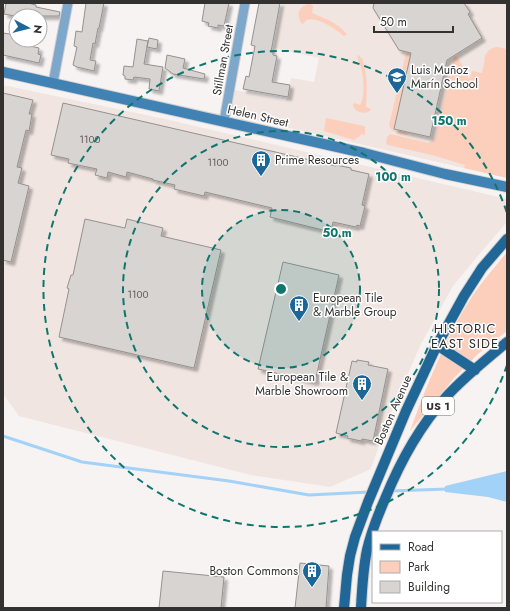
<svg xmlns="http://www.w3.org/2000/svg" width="510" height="611" viewBox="0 0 510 611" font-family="Jost,sans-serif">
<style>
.built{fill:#f0e5e0}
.green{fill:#fccebc}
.water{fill:#a3d2f8}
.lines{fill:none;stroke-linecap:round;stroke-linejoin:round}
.stream{stroke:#a3d2f8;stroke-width:3}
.building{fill:#d7d4d2;stroke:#94918f;filter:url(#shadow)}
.street-casing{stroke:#d4d0cf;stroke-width:11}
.secondary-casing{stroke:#d4d0cf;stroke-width:12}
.primary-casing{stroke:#d4d0cf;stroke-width:12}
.street{stroke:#7ea8cb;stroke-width:9}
.secondary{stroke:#4082b4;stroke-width:10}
.primary{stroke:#206696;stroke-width:10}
.ring{fill:none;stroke:#0f766e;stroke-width:2;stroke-dasharray:7 5}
.labels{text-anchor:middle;stroke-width:3;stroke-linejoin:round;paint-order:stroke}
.number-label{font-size:10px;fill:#5c5a59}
.shield{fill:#fff;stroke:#70706f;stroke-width:1}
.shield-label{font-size:11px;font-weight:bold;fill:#333231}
.street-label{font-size:12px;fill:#333231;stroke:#fff}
.poi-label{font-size:12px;fill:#333231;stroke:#fff;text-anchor:start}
.neighbourhood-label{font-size:13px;letter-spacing:1px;fill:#2d2b2a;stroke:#fff}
.centre{fill:#0f766e;stroke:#fff;stroke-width:2}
.ring-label{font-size:12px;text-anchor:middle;font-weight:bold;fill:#0f766e;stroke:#fff;stroke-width:3;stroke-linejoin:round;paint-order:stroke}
</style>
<defs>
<filter id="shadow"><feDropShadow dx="3.5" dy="3.5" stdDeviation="1" flood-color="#0004"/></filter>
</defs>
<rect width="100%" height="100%" fill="#f7f3f2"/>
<!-- built -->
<path class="built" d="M283 3H507V178L233 115 231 110 235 90 286 101 291 78 314 82 319 58 274 48Z
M3 85 165 119 507 199V222L476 258 453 286 421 344 389 417 371 469 330 487 251 475 19 416 3 394Z"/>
<!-- green -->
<path class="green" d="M308 4H310L313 6 312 13C326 19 336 22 347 34L344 36C335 29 318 16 306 20L303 24H302C296 15 298 8 308 4Z
M496 47 507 49V178L464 168 465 165 432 155 388 145 386 143 387 137 390 134 428 143 435 139 454 57 456 56C460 60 463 69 468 71V78H470L472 71 482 73 485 59H484C486 52 489 49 496 47Z
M406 53 411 54 394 129 408 132 407 135C400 133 391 133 389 125Z
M359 55 361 58H362C368 75 367 90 366 107L371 109 370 111C364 114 355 113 353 105L354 103 360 105C365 98 364 77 361 68 360 64 358 60 357 56Z
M326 118 364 126 365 127V135L361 134 360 136 354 140 324 131Z
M507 252V331L479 353 454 378 410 431C427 384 446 337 473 295 483 280 496 266 507 252Z"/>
<!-- water -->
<path class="water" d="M507 471V502L488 497 445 492V486Z"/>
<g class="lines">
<!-- stream -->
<path class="stream" d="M3 436 82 462 229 481 309 495 369 492
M391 491 447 489"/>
</g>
<!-- building -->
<path class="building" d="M6 3H28L36 5V7L60 12 59 16H15L4 14Z
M86 3H104L99 28H98L95 44 93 43 90 60 96 61 94 71 77 67 73 65 77 47 74 46 76 31 82 32Z
M205 3H229L224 26 218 25V28L208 26 209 23 202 21Z
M259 3H280L271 52H273V55L277 56 272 82 290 85 288 97 243 89 246 76 249 77 255 46 251 45Z
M374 3H464L470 12 468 14 482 38 447 60 430 137 394 129 411 53 399 50 373 8Z
M3 33 16 35V43L39 48 38 54 41 55 39 63 3 55Z
M149 38 158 40 157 49 147 47Z
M137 39 148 41 144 64 163 67 159 91 149 89 150 79 134 77 133 80 125 79V76L123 75 124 66 133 67Z
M167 55 185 59 183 68 205 74 204 79 173 74 165 68Z
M3 93 33 100 29 114H32L29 131 26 130 17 167 22 168 18 183 29 186 11 262 3 260Z
M63 103 336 166V165L351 168V170L369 174 362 205 365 206 360 226 357 225 356 227 333 222 331 232 270 217 272 208 205 192 204 196 174 189 175 185 153 180V179L127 172 126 177 108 172 107 178 95 175 97 169 68 163 69 159 51 155Z
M85 219 125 228 127 219 163 228 161 236 221 250 194 368 59 337 69 289 67 288 71 275H73Z
M283 262 339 275 315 382 258 369Z
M357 360 369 362 368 365 388 369 373 441 362 439 361 441 347 438 348 436 336 433 352 361 357 362Z
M300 563 329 566 326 608H295Z
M163 571 224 577 221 608H159Z"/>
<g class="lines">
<defs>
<path id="street" d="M53 83 68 3
M224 121 245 3"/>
<path id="secondary" d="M3 72 364 153 445 174 507 187"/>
<path id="primary" d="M437 345 475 370
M344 608 347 575 350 556 355 537 368 502 406 411 437 345 464 296 482 268 507 239
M361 608C362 589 363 569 367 550 371 533 378 515 385 499 400 462 419 427 446 397 464 377 486 360 507 342"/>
</defs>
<!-- street casing -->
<use href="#street" class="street-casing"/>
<!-- secondary casing -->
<use href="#secondary" class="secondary-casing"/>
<!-- primary casing -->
<use href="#primary" class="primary-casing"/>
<!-- street -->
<use href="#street" class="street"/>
<!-- secondary -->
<use href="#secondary" class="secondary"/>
<!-- primary -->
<use href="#primary" class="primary"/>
</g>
<!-- distance rings -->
<circle cx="281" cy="289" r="79" fill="#0f766e" fill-opacity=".12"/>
<g class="ring">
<circle cx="281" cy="289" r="79"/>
<circle cx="281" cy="289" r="158"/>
<path d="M507 365A238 238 0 1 1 507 213"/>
</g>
<!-- icons -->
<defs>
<symbol id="school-pin" viewBox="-11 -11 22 30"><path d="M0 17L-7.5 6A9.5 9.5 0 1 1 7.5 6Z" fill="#1c679a" stroke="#fff"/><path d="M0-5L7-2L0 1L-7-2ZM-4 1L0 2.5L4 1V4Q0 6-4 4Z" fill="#fff"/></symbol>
<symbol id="building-pin" viewBox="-11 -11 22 30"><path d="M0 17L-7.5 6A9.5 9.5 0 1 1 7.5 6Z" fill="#1c679a" stroke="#fff"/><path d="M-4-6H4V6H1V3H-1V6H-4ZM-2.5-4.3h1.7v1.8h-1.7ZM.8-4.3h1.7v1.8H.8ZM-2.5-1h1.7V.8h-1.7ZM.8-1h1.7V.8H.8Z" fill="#fff"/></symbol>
</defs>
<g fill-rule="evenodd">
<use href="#school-pin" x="386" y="66" width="22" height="30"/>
<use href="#building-pin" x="250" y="149" width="22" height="30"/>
<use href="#building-pin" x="288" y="294" width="22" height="30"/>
<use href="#building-pin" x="351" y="373" width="22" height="30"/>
<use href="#building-pin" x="301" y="560" width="22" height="30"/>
</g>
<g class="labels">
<!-- number labels -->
<g class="number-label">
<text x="90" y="143">1100</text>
<text x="218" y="166">1100</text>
<text x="138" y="298">1100</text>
</g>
<!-- shield labels -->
<rect class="shield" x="422" y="397" width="32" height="18" rx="3"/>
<g class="shield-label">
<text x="438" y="410">US 1</text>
</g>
<!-- street labels -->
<g class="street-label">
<text transform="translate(223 60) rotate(-80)" y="4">Stillman Street</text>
<text transform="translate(258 116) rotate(13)" y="4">Helen Street</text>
<text transform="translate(393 410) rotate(-66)" y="4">Boston Avenue</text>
</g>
<!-- poi labels -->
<g class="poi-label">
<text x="411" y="74">Luis Muñoz<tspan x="411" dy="14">Marín School</tspan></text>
<text x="275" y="164">Prime Resources</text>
<text x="313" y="302">European Tile<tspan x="313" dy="14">&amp; Marble Group</tspan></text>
<text x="348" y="381" text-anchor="end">European Tile &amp;<tspan x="348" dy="14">Marble Showroom</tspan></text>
<text x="298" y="575" text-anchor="end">Boston Commons</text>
</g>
<!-- neighbourhood labels -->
<g class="neighbourhood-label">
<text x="465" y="333">HISTORIC<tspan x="465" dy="15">EAST SIDE</tspan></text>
</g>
</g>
<circle cx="281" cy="289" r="6" class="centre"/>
<g class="ring-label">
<text x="449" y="125">150 m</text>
<text x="393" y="181">100 m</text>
<text x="337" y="237">50 m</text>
</g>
<!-- border -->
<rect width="510" height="611" fill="none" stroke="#333231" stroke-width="8"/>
<!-- legend -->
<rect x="372" y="531" width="130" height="72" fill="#ffffff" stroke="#adadad"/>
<rect x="380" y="544" width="20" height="6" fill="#206696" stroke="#adadad"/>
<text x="408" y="551" font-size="12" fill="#333231">Road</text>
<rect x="380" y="561" width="20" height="12" fill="#fccebc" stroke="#adadad"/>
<text x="408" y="571" font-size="12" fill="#333231">Park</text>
<rect x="380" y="581" width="20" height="12" fill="#d7d4d2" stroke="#adadad"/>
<text x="408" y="591" font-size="12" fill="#333231">Building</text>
<!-- north arrow -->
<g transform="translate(28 28) rotate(97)"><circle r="19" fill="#ffffff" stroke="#adadad"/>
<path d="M0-3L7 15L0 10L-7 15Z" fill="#1c679a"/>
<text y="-6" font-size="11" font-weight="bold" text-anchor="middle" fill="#333231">N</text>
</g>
<!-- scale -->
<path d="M374 26v6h79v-6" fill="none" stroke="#333231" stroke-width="2"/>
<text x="380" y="26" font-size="12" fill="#333231" stroke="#ffffff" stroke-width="3" paint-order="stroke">50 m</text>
</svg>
